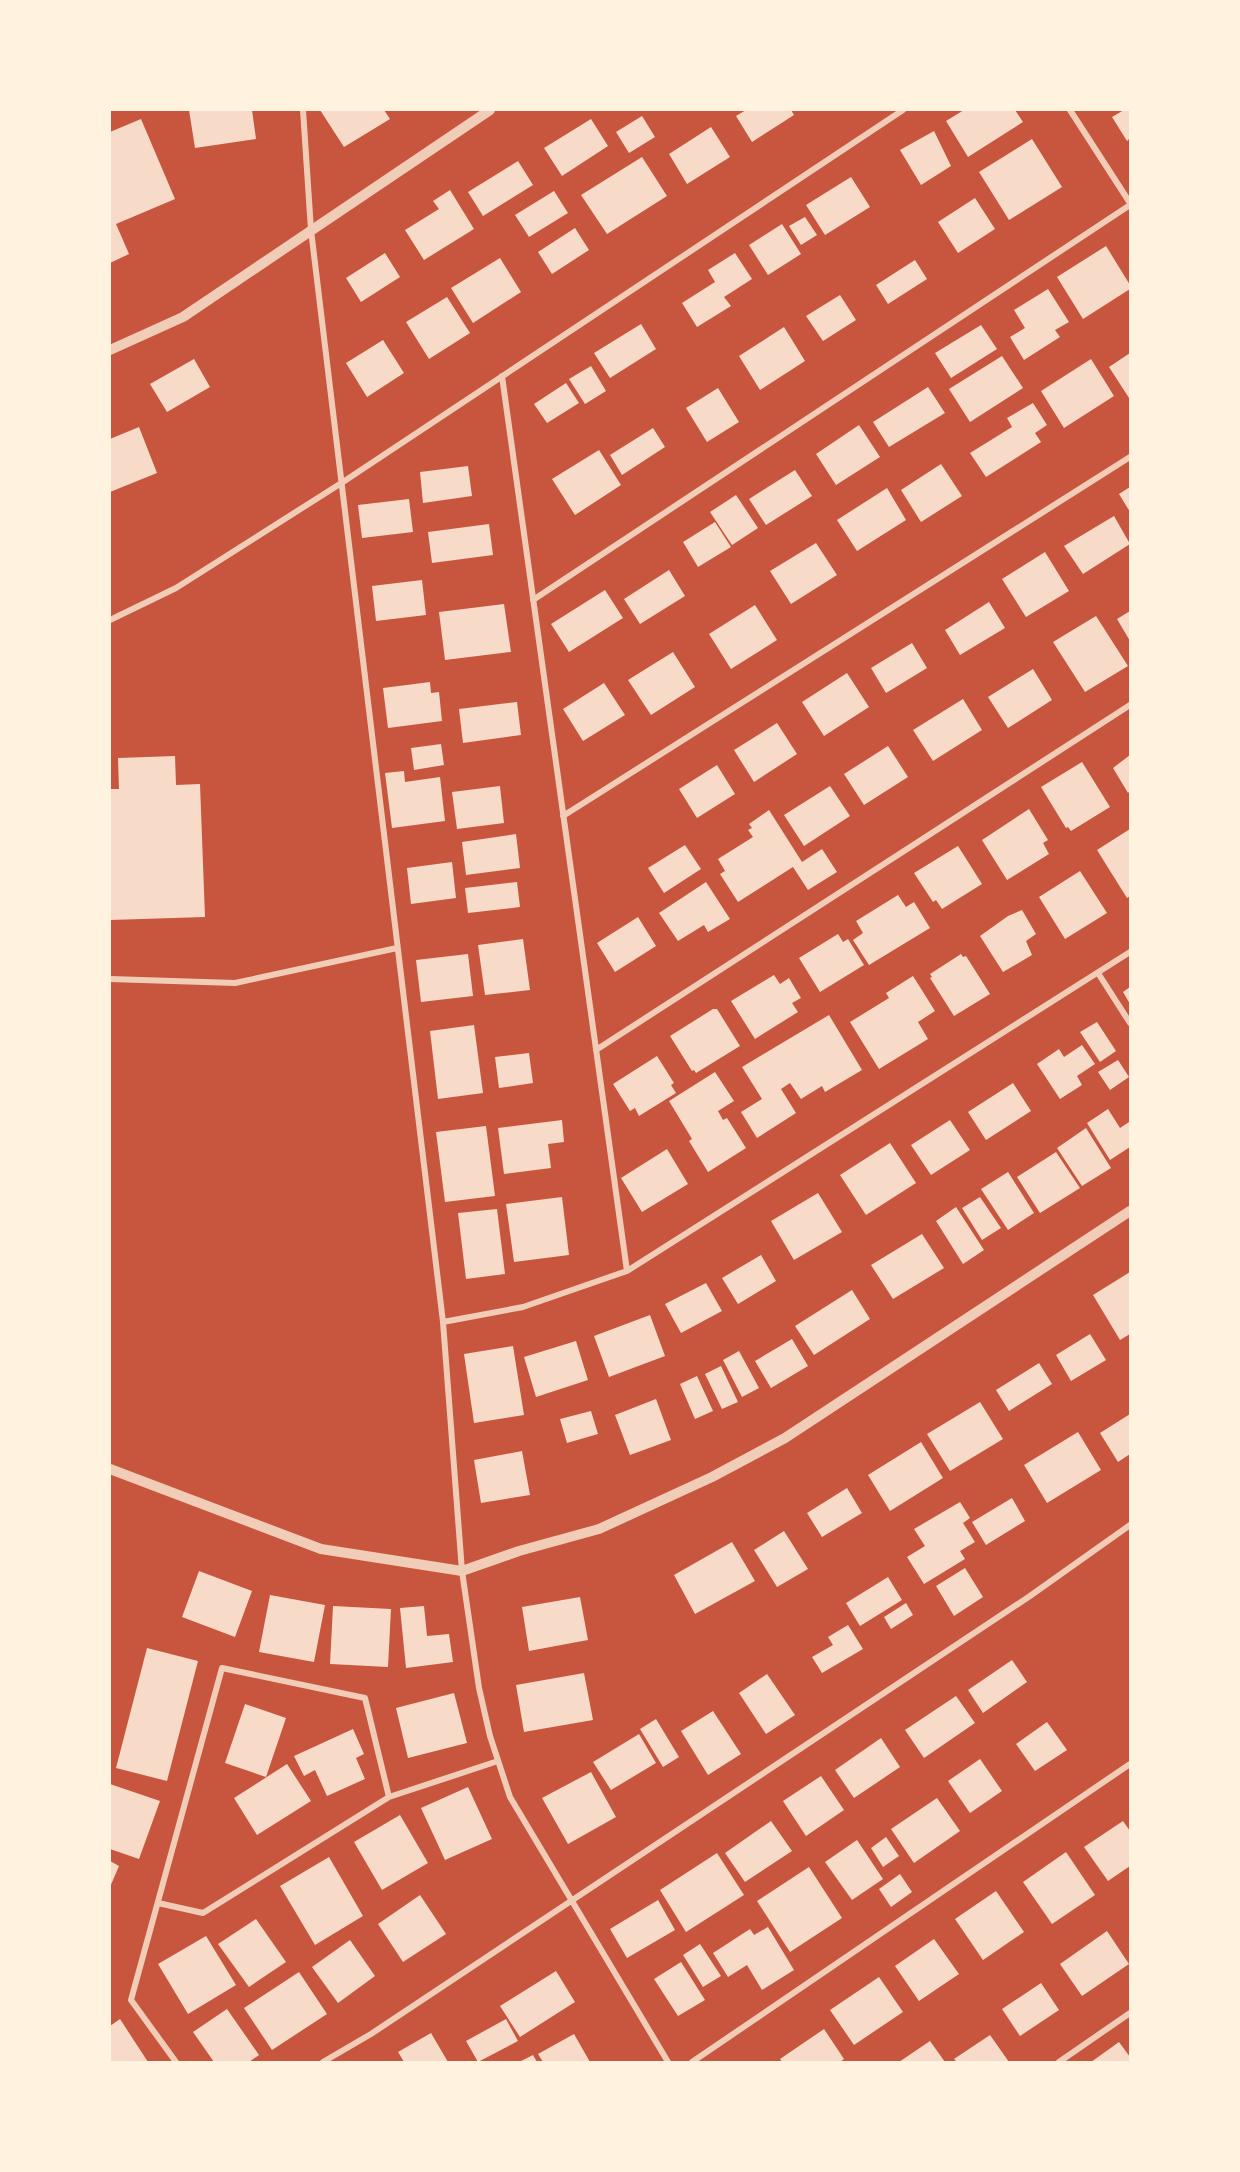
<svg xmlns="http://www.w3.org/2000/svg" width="1240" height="2172" viewBox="0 0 1240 2172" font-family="Roboto,sans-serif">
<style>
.building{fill:#f7dbc8}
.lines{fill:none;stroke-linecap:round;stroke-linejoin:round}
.minor{stroke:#f1ccb7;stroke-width:6}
.tertiary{stroke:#f1ccb7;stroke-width:10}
</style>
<rect width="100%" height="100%" fill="#c8553d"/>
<!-- building -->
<path class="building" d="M189 110H252L256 139 195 148Z
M320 110H384L390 119 344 147Z
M746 110H791L794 115 752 142 736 116Z
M964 110H1015L1023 122 968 157 946 121Z
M1124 110H1130V138L1127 141 1112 117Z
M642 116 655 137 629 153 616 132Z
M141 119 175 199 116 224 129 254 110 263V132Z
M591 119 608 146 562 176 544 148Z
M711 127 730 157 687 184 669 154Z
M934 131 951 166 921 185 900 150Z
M1032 139 1062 187 1009 220 979 172Z
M642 157 667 196 607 234 581 195Z
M518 161 533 185 483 216 468 192Z
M851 177 870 207 825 235 806 205Z
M450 190 474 229 424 260 405 230 439 209 433 201Z
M554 191 568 213 529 237 515 215Z
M975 198 995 229 958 253 938 222Z
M805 217 817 235 801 245 789 226Z
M782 224 801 254 768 275 749 245Z
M575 228 589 250 552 274 538 252Z
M1106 246 1130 285V289L1083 319 1057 277Z
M385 253 400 277 361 302 346 278Z
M735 253 752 279 724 297 731 306 697 327 682 303 715 282 708 270Z
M500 258 521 292 473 323 451 288Z
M915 260 927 279 888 304 876 285Z
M1048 289 1069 322 1055 330 1060 337 1024 360 1010 337 1025 328 1014 310Z
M840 295 856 320 823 341 806 316Z
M447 297 470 333 429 359 406 322Z
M641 324 656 349 610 378 594 353Z
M981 325 997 349 951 378 935 353Z
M784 327 805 361 760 390 739 356Z
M383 340 404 373 367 397 346 363Z
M1130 353V397L1129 398 1109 367Z
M1002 356 1023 388 970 422 949 389Z
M194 359 210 387 167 412 150 384Z
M1091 359 1114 396 1064 428 1041 391Z
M591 366 606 391 585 404 569 379Z
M566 383 579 403 547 423 534 404Z
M928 387 945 413 889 447 873 422Z
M718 388 739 422 707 442 686 408Z
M1033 403 1047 425 1035 433 1041 442 986 477 970 453 1012 427 1007 418Z
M859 425 880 457 836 485 816 454Z
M139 427 157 473 110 492V439Z
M653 428 665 447 622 475 610 455Z
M599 450 621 485 575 515 552 479Z
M941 464 962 496 921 522 901 490Z
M468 466 472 496 423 503 420 472Z
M795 470 812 496 766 525 749 499Z
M1130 487V512L1119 494Z
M887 488 906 520 857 551 837 520Z
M736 495 758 528 732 545 710 512Z
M409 499 413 532 362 538 358 505Z
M1114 516 1130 544 1083 574 1064 546Z
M715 522 731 547 698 567 683 542Z
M489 524 493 555 432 563 428 532Z
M816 543 837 575 791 604 770 571Z
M1045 552 1069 591 1026 617 1002 579Z
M669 570 685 596 640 624 624 599Z
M422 580 426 615 376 621 372 586Z
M605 590 623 618 569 652 551 624Z
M989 602 1005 628 960 655 945 630Z
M504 604 511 652 445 660 439 612Z
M755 605 777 640 731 669 709 634Z
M1130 611V641L1117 619Z
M1096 616 1128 666 1085 692 1053 642Z
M912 643 927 668 886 693 871 668Z
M673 652 695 687 651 715 628 680Z
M1033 669 1052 700 1008 728 988 697Z
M847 673 869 707 824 736 802 702Z
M430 682 431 693 439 692 442 721 388 728 383 688Z
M604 683 625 715 583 741 563 709Z
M963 699 982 730 933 761 913 730Z
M517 702 521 735 463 743 459 709Z
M777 723 797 754 754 782 734 750Z
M441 744 444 765 414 770 411 748Z
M888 746 908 777 864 805 844 774Z
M1130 755V791L1128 793 1113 768Z
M175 756 176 785 200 784 205 917 110 920V789H119L118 758Z
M1082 762 1110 807 1071 831 1068 827 1066 828 1041 787Z
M717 765 735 794 697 818 679 789Z
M404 771 405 782 440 777 445 821 392 828 385 773Z
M500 786 504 823 457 829 452 792Z
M830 786 850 816 804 846 784 815Z
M1029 809 1048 840 1043 843 1049 854 1007 880 982 840Z
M769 810 802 862 822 849 837 872 808 890 793 867 738 902 720 874 725 871 718 859 753 837 748 830 752 828 749 824Z
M1130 829V896L1127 898 1097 850Z
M516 834 520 868 466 875 462 842Z
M685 845 701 869 664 893 648 868Z
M958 846 982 884 942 909 936 900 933 902 914 873Z
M452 862 456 898 411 904 407 868Z
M1080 871 1107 913 1065 939 1039 897Z
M517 882 520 907 468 913 465 888Z
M706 882 730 919 708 932 704 925 678 941 659 913Z
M898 895 906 907 914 902 930 928 869 965 853 940 863 933 856 921Z
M1022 910 1036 934 1026 941 1032 955 1003 972 980 936 1008 916Z
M638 917 656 946 615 972 597 943Z
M838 934 843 942 848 939 864 965 820 992 799 958Z
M523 939 530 990 485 995 478 945Z
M468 954 473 996 421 1002 416 960Z
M961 954 963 957 966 956 990 994 954 1016 930 978 932 977 930 974Z
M774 975 780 984 789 978 801 998 792 1003 798 1012 755 1039 731 1001Z
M913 976 935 1011 918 1022 928 1039 879 1069 850 1022 889 998 886 993Z
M1130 987V1004L1123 992Z
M713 1009H717L740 1046 696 1073 694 1070 692 1071 670 1036Z
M829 1015 862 1070 825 1092 822 1086 801 1099 790 1083 781 1089 796 1113 757 1138 741 1112 762 1099 742 1067Z
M1097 1022 1116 1051 1100 1062 1080 1032Z
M474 1025 483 1093 438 1099 430 1031Z
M1082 1045 1095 1064 1077 1076 1082 1085 1060 1099 1037 1064 1059 1049 1064 1057Z
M529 1053 533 1083 499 1088 495 1057Z
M657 1056 674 1083 671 1085 676 1093 639 1116 635 1108 630 1111 613 1084Z
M1118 1060 1129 1077 1110 1090 1098 1072Z
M715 1072 734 1101 718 1111 723 1120 727 1118 746 1148 708 1172 689 1141 692 1139 669 1101Z
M1013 1083 1031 1111 986 1140 968 1112Z
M1108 1109 1120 1128 1129 1122 1130 1124V1147L1110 1160 1087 1123Z
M562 1120 564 1142 548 1144 551 1168 504 1174 498 1128Z
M950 1120 970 1150 931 1175 911 1145Z
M486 1126 495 1196 445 1202 436 1132Z
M1086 1128 1111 1168 1082 1186 1057 1148Z
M890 1143 916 1183 866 1215 840 1175Z
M667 1149 688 1184 642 1212 621 1178Z
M1056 1152 1080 1188 1040 1213 1017 1177Z
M1008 1172 1034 1213 1008 1230 981 1189Z
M818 1193 842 1232 794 1260 771 1221Z
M562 1197 569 1255 514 1262 506 1204Z
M980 1197 1001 1228 982 1240 962 1208Z
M956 1207 984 1250 963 1264 936 1221Z
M497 1209 505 1274 466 1279 458 1213Z
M922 1234 944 1268 893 1299 871 1265Z
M761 1255 776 1281 738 1304 722 1278Z
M1130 1272V1334L1120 1340 1093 1295Z
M706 1283 722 1311 681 1333 665 1304Z
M852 1290 870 1319 814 1355 795 1326Z
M650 1315 665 1356 609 1377 594 1336Z
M1090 1334 1106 1360 1071 1381 1056 1355Z
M792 1339 808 1366 771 1388 755 1361Z
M576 1341 588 1380 536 1397 524 1357Z
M513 1346 524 1415 474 1423 464 1354Z
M739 1351 759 1388 742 1397 723 1360Z
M1039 1363 1052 1384 1009 1411 996 1390Z
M721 1366 738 1402 722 1409 705 1374Z
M697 1376 713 1411 695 1419 680 1384Z
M656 1399 671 1440 630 1455 615 1415Z
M980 1402 1003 1439 950 1471 927 1434Z
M591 1411 598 1434 567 1443 560 1419Z
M1130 1414V1454L1118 1462 1100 1433Z
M1078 1432 1101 1470 1047 1503 1024 1465Z
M921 1442 943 1478 890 1511 868 1475Z
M522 1451 530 1495 481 1503 474 1460Z
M847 1488 862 1513 822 1537 807 1513Z
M1012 1498 1025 1521 986 1545 972 1522Z
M960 1502 970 1518 963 1523 975 1542 960 1551 965 1559 924 1584 907 1557 925 1546 914 1529Z
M784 1531 808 1569 777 1587 754 1550Z
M732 1542 755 1581 695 1614 674 1575Z
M965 1568 983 1597 954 1616 936 1586Z
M199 1571 252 1591 235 1637 182 1617Z
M888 1577 902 1600 860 1626 846 1603Z
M270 1595 325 1605 314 1662 259 1652Z
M580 1597 588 1640 529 1651 522 1607Z
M906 1603 913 1615 891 1629 884 1617Z
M333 1606 391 1609 388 1667 330 1664Z
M424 1606 427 1636 449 1634 453 1662 406 1668 400 1608Z
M848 1625 863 1649 822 1673 812 1657 833 1645 828 1637Z
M147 1648 198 1661 167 1781 116 1768Z
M1012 1660 1027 1682 983 1713 968 1690Z
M584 1673 593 1720 524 1732 516 1685Z
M767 1674 795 1715 766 1734 739 1693Z
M454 1693 467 1743 408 1758 396 1708Z
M956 1696 975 1723 924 1758 905 1730Z
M245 1704 286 1718 266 1777 225 1763Z
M713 1711 741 1754 708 1775 681 1731Z
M656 1719 679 1757 663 1767 640 1729Z
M1047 1722 1067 1750 1035 1771 1016 1744Z
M353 1729 364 1754 356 1758 365 1779 327 1796 315 1770 304 1776 294 1756Z
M639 1734 656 1763 611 1790 593 1762Z
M881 1738 900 1767 854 1798 835 1770Z
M980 1759 1002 1791 970 1813 948 1781Z
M287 1764 311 1801 257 1835 234 1798Z
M591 1772 616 1817 568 1844 542 1798Z
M821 1776 844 1810 806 1836 783 1801Z
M110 1784 160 1801 139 1859 110 1849Z
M468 1787 492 1839 445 1860 421 1808Z
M937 1798 960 1831 914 1863 891 1829Z
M400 1815 428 1863 382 1890 354 1842Z
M771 1821 792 1851 745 1882 725 1853Z
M1123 1821 1130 1831V1866L1108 1881 1084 1847Z
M886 1837 899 1856 883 1867 871 1848Z
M857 1840 883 1879 852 1900 825 1862Z
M1066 1852 1095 1895 1052 1924 1023 1882Z
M717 1853 744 1895 686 1932 660 1890Z
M329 1857 363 1916 315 1945 280 1886Z
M110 1861 119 1866 110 1887Z
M809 1867 842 1918 790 1952 757 1901Z
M900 1874 912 1892 891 1907 879 1889Z
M996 1891 1024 1932 983 1960 955 1919Z
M420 1895 446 1934 403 1962 378 1924Z
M658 1900 675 1930 627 1958 610 1929Z
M256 1919 286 1962 249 1987 218 1944Z
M768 1927 794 1970 762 1990 747 1965 728 1977 713 1953 750 1929 754 1935Z
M1107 1931 1129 1964 1082 1996 1060 1964Z
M206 1936 236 1985 188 2014 158 1964Z
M934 1939 959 1974 919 2001 895 1966Z
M350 1940 375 1976 338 2003 312 1967Z
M700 1944 721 1976 703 1987 683 1955Z
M681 1962 705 2000 678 2016 654 1979Z
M556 1971 575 2002 520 2037 500 2006Z
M299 1972 327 2014 272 2050 244 2008Z
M879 1977 903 2012 854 2045 830 2010Z
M1041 1983 1059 2010 1020 2036 1002 2009Z
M227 2009 259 2055 249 2062H214L193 2032Z
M120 2019 148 2062H110V2026Z
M506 2019 518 2041 478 2062 466 2041Z
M824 2029 844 2059 840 2062H782L780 2059Z
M431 2033 448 2062H404L398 2052Z
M574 2034 590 2062H543L538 2054Z
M990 2035 1009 2062H957L954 2059Z
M930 2041 945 2062H899Z
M1119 2042 1130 2057V2062H1091Z
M533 2055 537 2062H519Z"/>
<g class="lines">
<!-- minor -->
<path class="minor" d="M303 110 311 230 443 1322 462 1571 479 1688 490 1736 510 1797 668 2062
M1070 110 1130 203
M502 376 627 1271
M533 600 1130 205
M110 620 176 588 343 482 903 110
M563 816 1130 457
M1098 973 1130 1023
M110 979 235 983 397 948
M596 1050 1130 705
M443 1322 523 1307 627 1271 1130 952
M158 1903 203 1913 389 1797
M176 2062 131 2000 222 1668 365 1698 389 1797 498 1761
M323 2062 371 2034 1030 1596 1130 1525
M692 2062 1130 1764
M1059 2062 1130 2013"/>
<!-- tertiary -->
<path class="tertiary" d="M110 350 183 317 490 110
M110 1469 321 1549 462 1571 519 1551 599 1529 712 1477 785 1438 1130 1211"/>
</g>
<!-- border -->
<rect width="1240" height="2172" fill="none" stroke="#fff3e0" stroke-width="222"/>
</svg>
